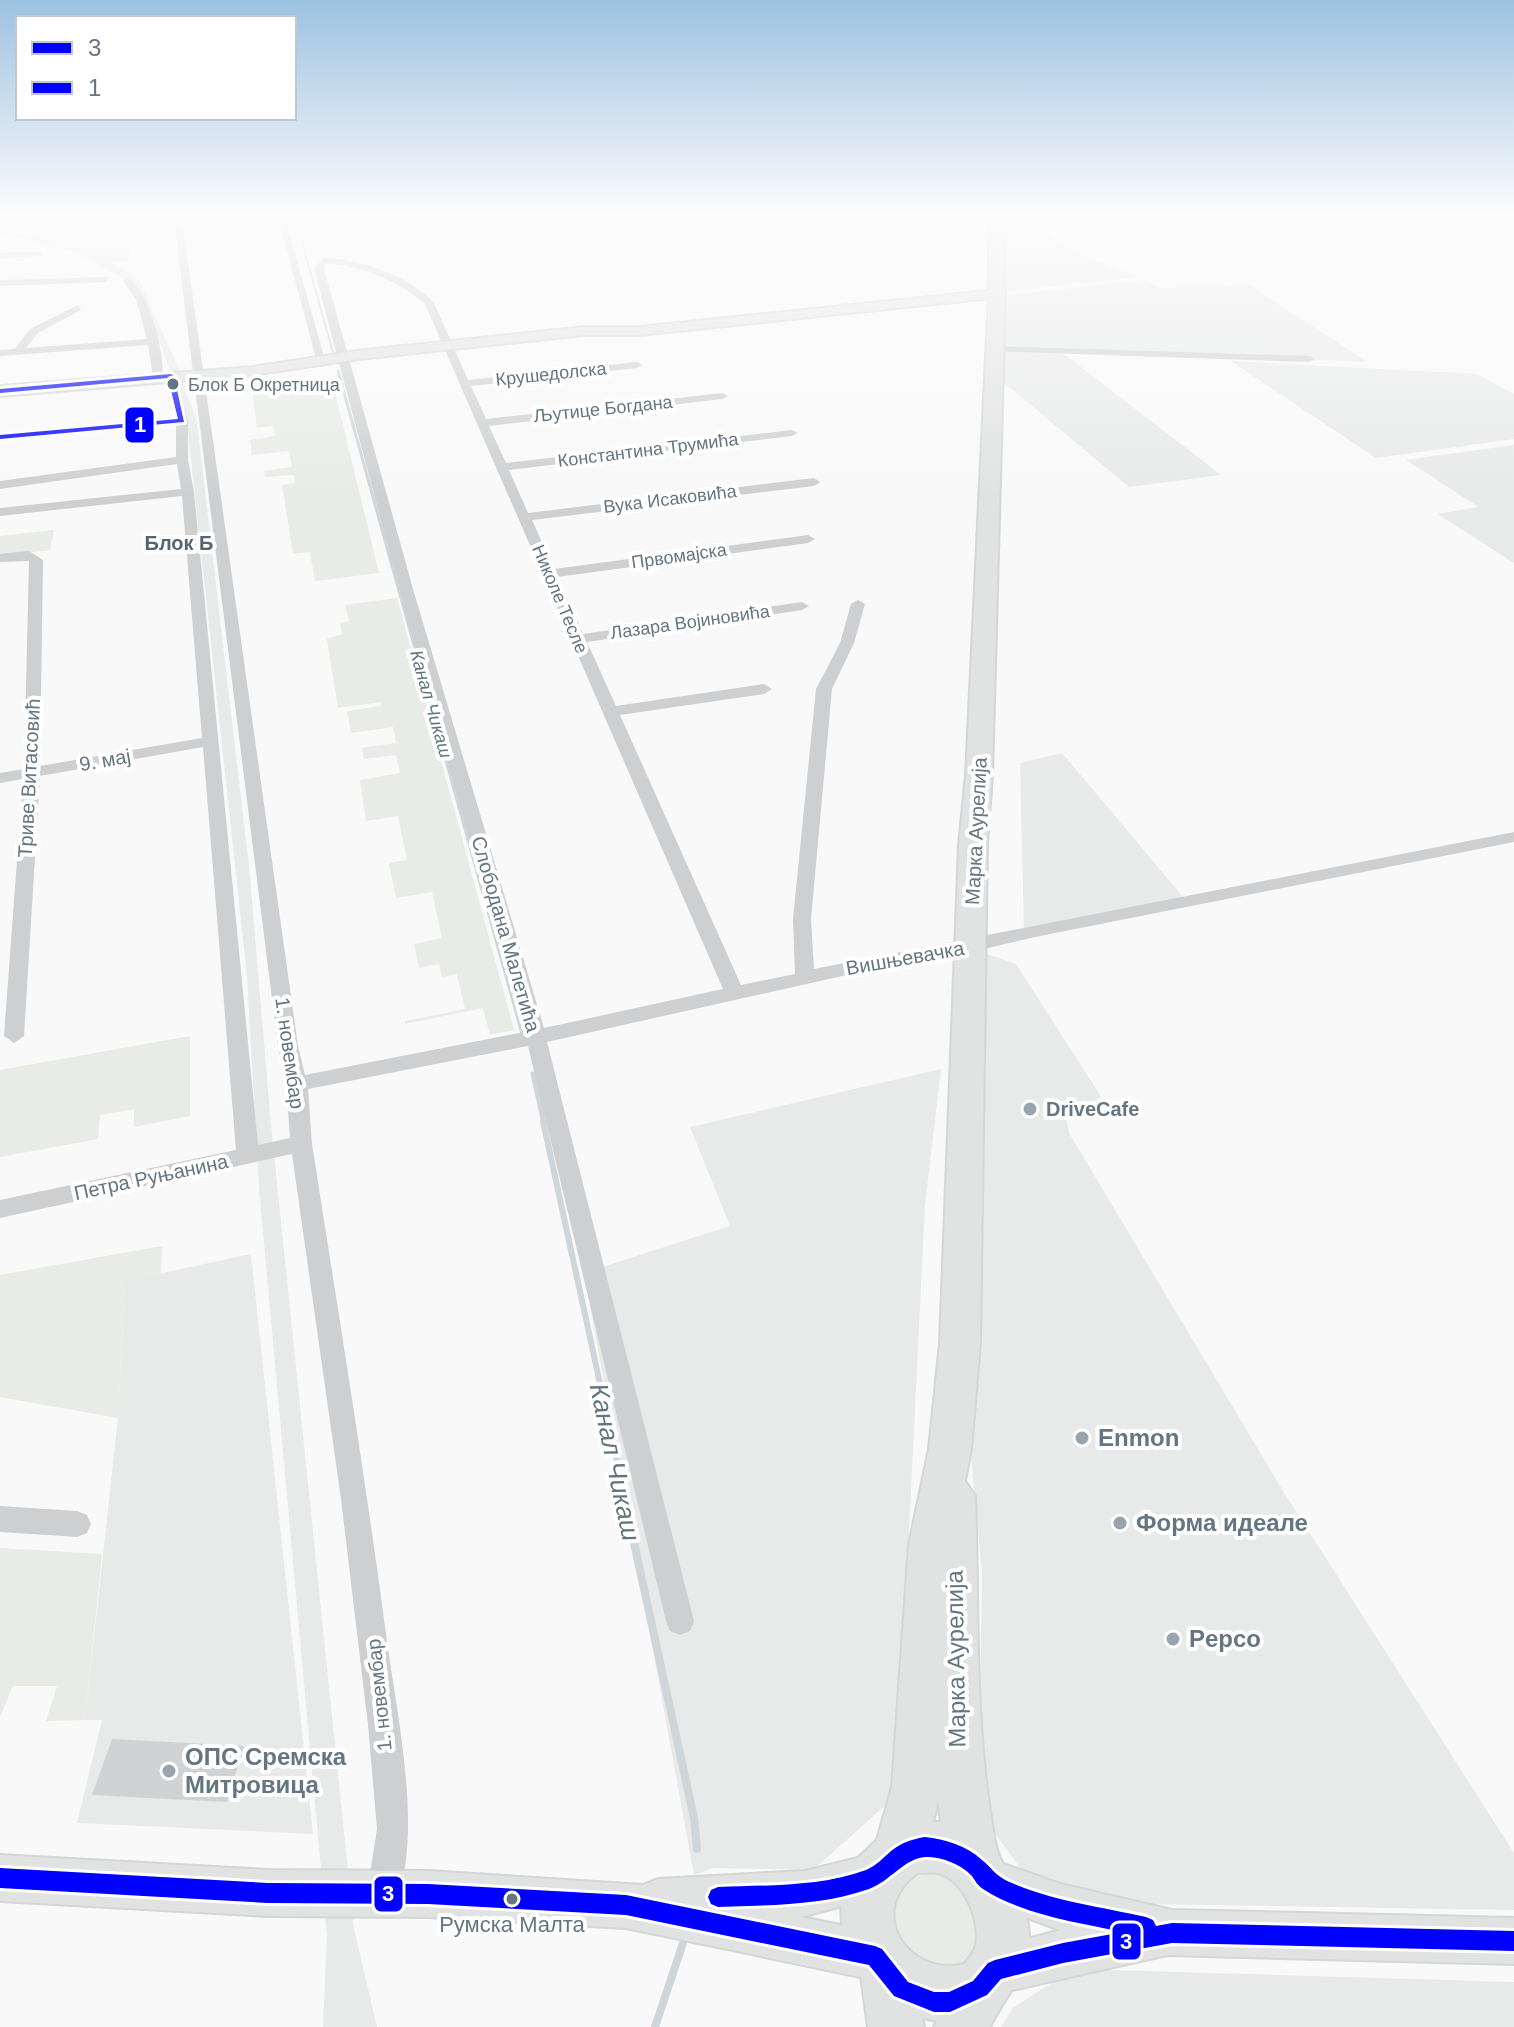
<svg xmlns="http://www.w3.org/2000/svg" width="1514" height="2027" viewBox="0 0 1514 2027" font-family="Arial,sans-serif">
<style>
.built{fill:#e8e9e9}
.green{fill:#e8ebe6}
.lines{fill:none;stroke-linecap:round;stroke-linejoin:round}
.stream-far5{stroke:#ced6d9;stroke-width:2}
.stream-far4{stroke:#ced6d9;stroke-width:3}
.stream-far3{stroke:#ced6d9;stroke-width:4}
.stream-far2{stroke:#ced6d9;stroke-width:5}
.stream-far1{stroke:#ced6d9;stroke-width:6}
.stream{stroke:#ced6d9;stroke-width:8}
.building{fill:#d0d2d3}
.secondary-casing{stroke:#d5d6d7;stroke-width:4}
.primary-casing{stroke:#d5d6d7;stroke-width:4}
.street{fill:#cecfd0;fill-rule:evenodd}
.secondary{fill:#e1e2e2;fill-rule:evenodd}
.primary{fill:#e1e2e2;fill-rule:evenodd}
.bus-1-casing{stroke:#fff;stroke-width:6}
.bus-2-casing{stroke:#fff;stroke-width:6}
.bus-1{fill:#00f;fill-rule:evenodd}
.bus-2{fill:#00f;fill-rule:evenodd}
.bus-dot{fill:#657683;stroke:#fff;stroke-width:3}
.poi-dot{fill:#99a4ac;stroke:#fff;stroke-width:3}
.labels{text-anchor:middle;stroke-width:8;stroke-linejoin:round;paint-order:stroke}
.far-street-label{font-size:18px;fill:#657683;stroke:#fff}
.bus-label{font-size:18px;fill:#657683;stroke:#fff;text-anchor:start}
.far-water-label{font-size:18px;font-style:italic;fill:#60757c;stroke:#fff}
.far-quarter-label{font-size:20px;font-weight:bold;fill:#57646e;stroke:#fff}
.street-label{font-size:20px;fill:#657683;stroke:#fff}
.poi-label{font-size:20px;font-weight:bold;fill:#657683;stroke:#fff;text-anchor:start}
.near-bus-label{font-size:22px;fill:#657683;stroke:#fff}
.near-poi-label{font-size:24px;font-weight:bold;fill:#657683;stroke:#fff;text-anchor:start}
.near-street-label{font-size:24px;fill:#657683;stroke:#fff}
.near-water-label{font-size:26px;font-style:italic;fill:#60757c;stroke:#fff}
.line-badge{stroke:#fff;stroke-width:3}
.badge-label{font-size:22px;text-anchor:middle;font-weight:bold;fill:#fff}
</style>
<rect width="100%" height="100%" fill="#f9f9f9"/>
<!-- built -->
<path class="built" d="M0 230 86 249 103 257 139 280 180 372 197 423 249 866 271 1125 354 1929 377 2027H323L327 1936 259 1188 247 976 186 412 153 324 132 283 75 252 0 234Z
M1144 280 1158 288 1249 285 1367 362 1002 346 1008 295Z
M1008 352 1064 354 1221 475 1129 487 1003 382 1000 354Z
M1231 361 1477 374 1514 394V439L1376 458Z
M1514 445V563L1438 514 1479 507 1406 460Z
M1062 753 1184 898 1024 931 1020 763Z
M984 953 1016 964 1102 1098 1065 1110 1069 1133 1283 1491 1514 1853V1910L1146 1904 1027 1877 979 1812 982 1572 969 1436Z
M941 1069 925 1205 896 1796 813 1870 713 1868 694 1875 584 1273 730 1226 690 1127Z
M251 1254 313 1834 77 1823 102 1720H85L118 1418 125 1281Z
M1073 1969 1514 1982V2027H1001L1013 2008Z"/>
<!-- green -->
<path class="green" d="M1007 213H1034C1048 248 1106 264 1139 277L1000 292Z
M129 215V261L111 262 86 249 31 236 80 216Z
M332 380 379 573 315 581 310 552 293 554 282 485 295 483 294 475 265 477 264 471 292 467 289 451 252 455 250 440 275 436 273 426 257 428 252 388Z
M54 530 50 550 0 556V536Z
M397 598 514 1030 490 1035 483 1008 405 1024V1021L465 1009 457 974 442 977 439 964 419 968 414 944 442 938 432 892 396 898 389 863 407 860 398 816 366 821 360 780 400 773 396 755 364 759 362 748 396 743 393 727 351 733 347 711 381 706V702L338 708 327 639 342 634 340 623 349 621 345 605Z
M190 1036V1116L134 1127V1109L100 1115 98 1139 0 1157V1070Z
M162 1246 161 1274 125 1282 118 1418 0 1397V1275Z
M0 1548 102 1554 85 1720 46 1721 57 1686H13L0 1717Z
M934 1873C983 1885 998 1949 950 1974L898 1951C893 1913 883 1879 934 1873Z"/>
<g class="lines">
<!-- stream-far5 -->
<path class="stream-far5" d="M294 213 336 363"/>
<!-- stream-far4 -->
<path class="stream-far4" d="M338 371 391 562"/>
<!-- stream-far3 -->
<path class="stream-far3" d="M391 560 460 809"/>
<!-- stream-far2 -->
<path class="stream-far2" d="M460 807 524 1037
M533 1074 544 1123"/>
<!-- stream-far1 -->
<path class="stream-far1" d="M543 1121 630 1522"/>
<!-- stream -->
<path class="stream" d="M629 1520 694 1818 697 1849
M655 2027 685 1937"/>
</g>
<!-- building -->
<path class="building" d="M112 1739 244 1746 227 1802 92 1795Z"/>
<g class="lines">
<defs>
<path id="secondary" d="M997 290 1004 294 1002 297 639 335H585L359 359 253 375 0 396V386L253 367 356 351 585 327H639Z
M878 1853 894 1860 901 1876 894 1892 801 1917 875 1932 892 1939 899 1956 892 1973 875 1980 626 1928 428 1917 268 1916 0 1901V1855L268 1870 428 1871 643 1885 658 1879 805 1871Z
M987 1858 1060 1884 1172 1910 1514 1918V1964L1167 1955 995 1994 978 1987 971 1970 978 1953 1060 1930 971 1897 964 1881 971 1865Z"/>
<path id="primary" d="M989 213H1003L1005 294 992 775 987 845 980 1343 971 1449 965 1481 975 1496C979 1603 974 1712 991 1818 993 1831 995 1849 1001 1860 1016 1887 1031 1913 1029 1945 1027 1976 1002 2000 990 2027H934L937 2021 922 2018 924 2027H868L861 1975 842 1928 841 1902 858 1858 877 1840 892 1787 909 1545 929 1449 940 1343 959 845 966 775 989 294ZM938 1801 941 1821V1822H933ZM918 1873C924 1873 932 1872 938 1873 964 1879 983 1924 975 1948 973 1954 967 1960 964 1964 906 1978 865 1909 918 1873Z"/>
</defs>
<!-- secondary casing -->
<use href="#secondary" class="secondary-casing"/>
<!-- primary casing -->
<use href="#primary" class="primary-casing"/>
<!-- street -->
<path class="street" d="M173 213H181L298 1046 305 1075 524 1032 401 596 314 269 323 258C360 259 408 275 434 303L468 380 637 362 642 365 637 368 471 386 486 419 723 393 728 396 723 399 489 426 506 463 792 430 798 433 792 436 509 470 528 513 814 478 820 482 814 486 532 520 554 569 808 535 815 539 808 543 557 577 583 634 802 602 809 606 802 610 587 642 616 706 764 684 772 689 764 694 620 715 741 985 795 974 793 919 816 689 840 643 851 604 858 600 865 604 854 643 832 689 811 919 814 969 1514 832V842L1035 937 958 955 927 957 547 1042 694 1621 690 1631 680 1635 670 1631 666 1621 528 1046 308 1089 312 1144C338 1310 365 1475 387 1641 397 1716 424 1834 395 1905L383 1909 371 1905 367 1893 377 1829 368 1725 341 1499 292 1154 0 1218V1200L236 1150 203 747 40 776 24 1036 14 1043 4 1036 23 779 0 783V773L24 769 29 561 0 562V554L29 551 43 560 40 766 202 738 182 496 0 516V508L181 489 177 464 0 489V481L176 457V425L0 440V434L176 418 166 376 171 373 176 376 188 421V460L194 492 258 1145 290 1138 286 1084 278 1046ZM326 264C360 264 400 282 425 304L723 989 544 1028 415 596 324 269Z
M277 213 284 214 326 364 317 362Z
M0 253 39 252 43 255 0 259Z
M109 277 106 282 0 286V280Z
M128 278C150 291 166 356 162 379L153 377 148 345 0 356V350L15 349 30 329 78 305 81 310 38 333 26 348 147 339 136 299 123 281Z
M993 346 1310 356 1315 359 1310 362 989 351 988 349Z
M0 1506 77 1511 87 1515 91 1524 87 1533 77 1537 0 1532Z"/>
<!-- secondary -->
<use href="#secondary" class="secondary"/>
<!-- primary -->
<use href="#primary" class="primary"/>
<defs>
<path id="bus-1" d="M925 1837C945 1839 967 1846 982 1860 994 1870 995 1876 1012 1883 1053 1901 1102 1907 1146 1917L1153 1920 1156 1926 1172 1923 1514 1931V1951L1172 1943 1063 1963 1001 1979 987 1995 950 2012H934L894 1996 869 1965 626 1915 428 1904 268 1903 0 1888V1868L268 1883 428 1884 626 1895 875 1946 882 1949 908 1982 934 1992H949L973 1981 988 1963 995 1960 1063 1943 1123 1932C1078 1923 1021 1914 983 1889 977 1885 975 1880 971 1875 960 1864 942 1857 927 1857 905 1857 891 1881 869 1889 821 1906 768 1905 718 1907L711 1904 708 1897 711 1890 718 1887C766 1885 820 1887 866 1870 876 1866 883 1858 891 1851 901 1843 912 1839 925 1837Z"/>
<path id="bus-2" d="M171 374 174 376 184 422 0 439V435L178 419 168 378 0 393V389Z"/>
</defs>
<!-- bus-1 casing -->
<use href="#bus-1" class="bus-1-casing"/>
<!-- bus-2 casing -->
<use href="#bus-2" class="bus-2-casing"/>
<!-- bus-1 -->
<use href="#bus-1" class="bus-1"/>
<!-- bus-2 -->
<use href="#bus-2" class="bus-2"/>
</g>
<!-- sky -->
<linearGradient id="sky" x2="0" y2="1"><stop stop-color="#9dc2e2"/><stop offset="0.43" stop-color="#fcfcfc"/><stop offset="1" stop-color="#fcfcfc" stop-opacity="0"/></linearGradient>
<rect width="1514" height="497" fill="url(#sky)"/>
<!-- markers -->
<g class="bus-dot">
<circle cx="173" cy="384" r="7"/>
<circle cx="512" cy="1899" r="7"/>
</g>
<g class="poi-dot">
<circle cx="1030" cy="1109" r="8"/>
<circle cx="1082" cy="1438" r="8"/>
<circle cx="1120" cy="1523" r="8"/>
<circle cx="1173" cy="1639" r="8"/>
<circle cx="169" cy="1771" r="8"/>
</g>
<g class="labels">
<!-- far-street labels -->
<g class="far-street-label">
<text transform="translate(551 374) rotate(-6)" y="6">Крушедолска</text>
<text transform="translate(603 409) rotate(-6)" y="6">Љутице Богдана</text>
<text transform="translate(648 450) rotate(-7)" y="6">Константина Трумића</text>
<text transform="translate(670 499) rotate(-7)" y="6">Вука Исаковића</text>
<text transform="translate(679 556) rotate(-8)" y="6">Првомајска</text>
<text transform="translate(560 599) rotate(67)" y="6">Николе Тесле</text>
<text transform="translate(690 622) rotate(-8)" y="6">Лазара Војиновића</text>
</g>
<!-- bus labels -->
<g class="bus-label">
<text x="188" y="391">Блок Б Окретница</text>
</g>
<!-- far-water labels -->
<g class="far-water-label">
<text transform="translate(431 704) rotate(74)" y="6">Канал Чикаш</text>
</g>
<!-- far-quarter labels -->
<g class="far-quarter-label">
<text x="179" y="550">Блок Б</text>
</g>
<!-- street labels -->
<g class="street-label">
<text transform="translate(105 760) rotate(-10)" y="7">9. мај</text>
<text transform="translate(29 778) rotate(-87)" y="7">Триве Витасовић</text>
<text transform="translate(976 831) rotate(-87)" y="7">Марка Аурелија</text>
<text transform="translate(506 934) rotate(74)" y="7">Слободана Малетића</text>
<text transform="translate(905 958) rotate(-10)" y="7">Вишњевачка</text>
<text transform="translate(290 1053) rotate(82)" y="7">1. новембар</text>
<text transform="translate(151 1177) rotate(-12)" y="7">Петра Руњанина</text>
<text transform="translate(379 1695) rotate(-96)" y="7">1. новембар</text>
</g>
<!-- poi labels -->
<g class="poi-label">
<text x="1046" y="1116">DriveCafe</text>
</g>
<!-- near-bus labels -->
<g class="near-bus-label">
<text x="512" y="1932">Румска Малта</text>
</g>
<!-- near-poi labels -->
<g class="near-poi-label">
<text x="1098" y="1446">Enmon</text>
<text x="1136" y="1531">Форма идеале</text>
<text x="1189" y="1647">Pepco</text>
<text x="185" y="1765">ОПС Сремска<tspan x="185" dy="28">Митровица</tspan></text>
</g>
<!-- near-street labels -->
<g class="near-street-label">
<text transform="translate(956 1659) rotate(-91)" y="8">Марка Аурелија</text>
</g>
<!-- near-water labels -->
<g class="near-water-label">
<text transform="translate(615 1462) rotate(78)" y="9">Канал Чикаш</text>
</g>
</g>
<g class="line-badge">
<rect x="124" y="406" width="31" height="38" rx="8" fill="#00f"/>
<rect x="373" y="1875" width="31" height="38" rx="8" fill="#00f"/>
<rect x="1111" y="1922" width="31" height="39" rx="8" fill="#00f"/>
</g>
<g class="badge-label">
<text x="140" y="432">1</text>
<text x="388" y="1901">3</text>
<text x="1126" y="1949">3</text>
</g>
<!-- legend -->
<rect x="16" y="16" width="280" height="104" fill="#ffffff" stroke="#c1c8cd" stroke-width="2"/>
<rect x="32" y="42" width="40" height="12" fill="#0000ff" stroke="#c1c8cd" stroke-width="2"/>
<text x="88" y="56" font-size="24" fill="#657683">3</text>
<rect x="32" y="82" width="40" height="12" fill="#0000ff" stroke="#c1c8cd" stroke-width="2"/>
<text x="88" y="96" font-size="24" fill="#657683">1</text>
</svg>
